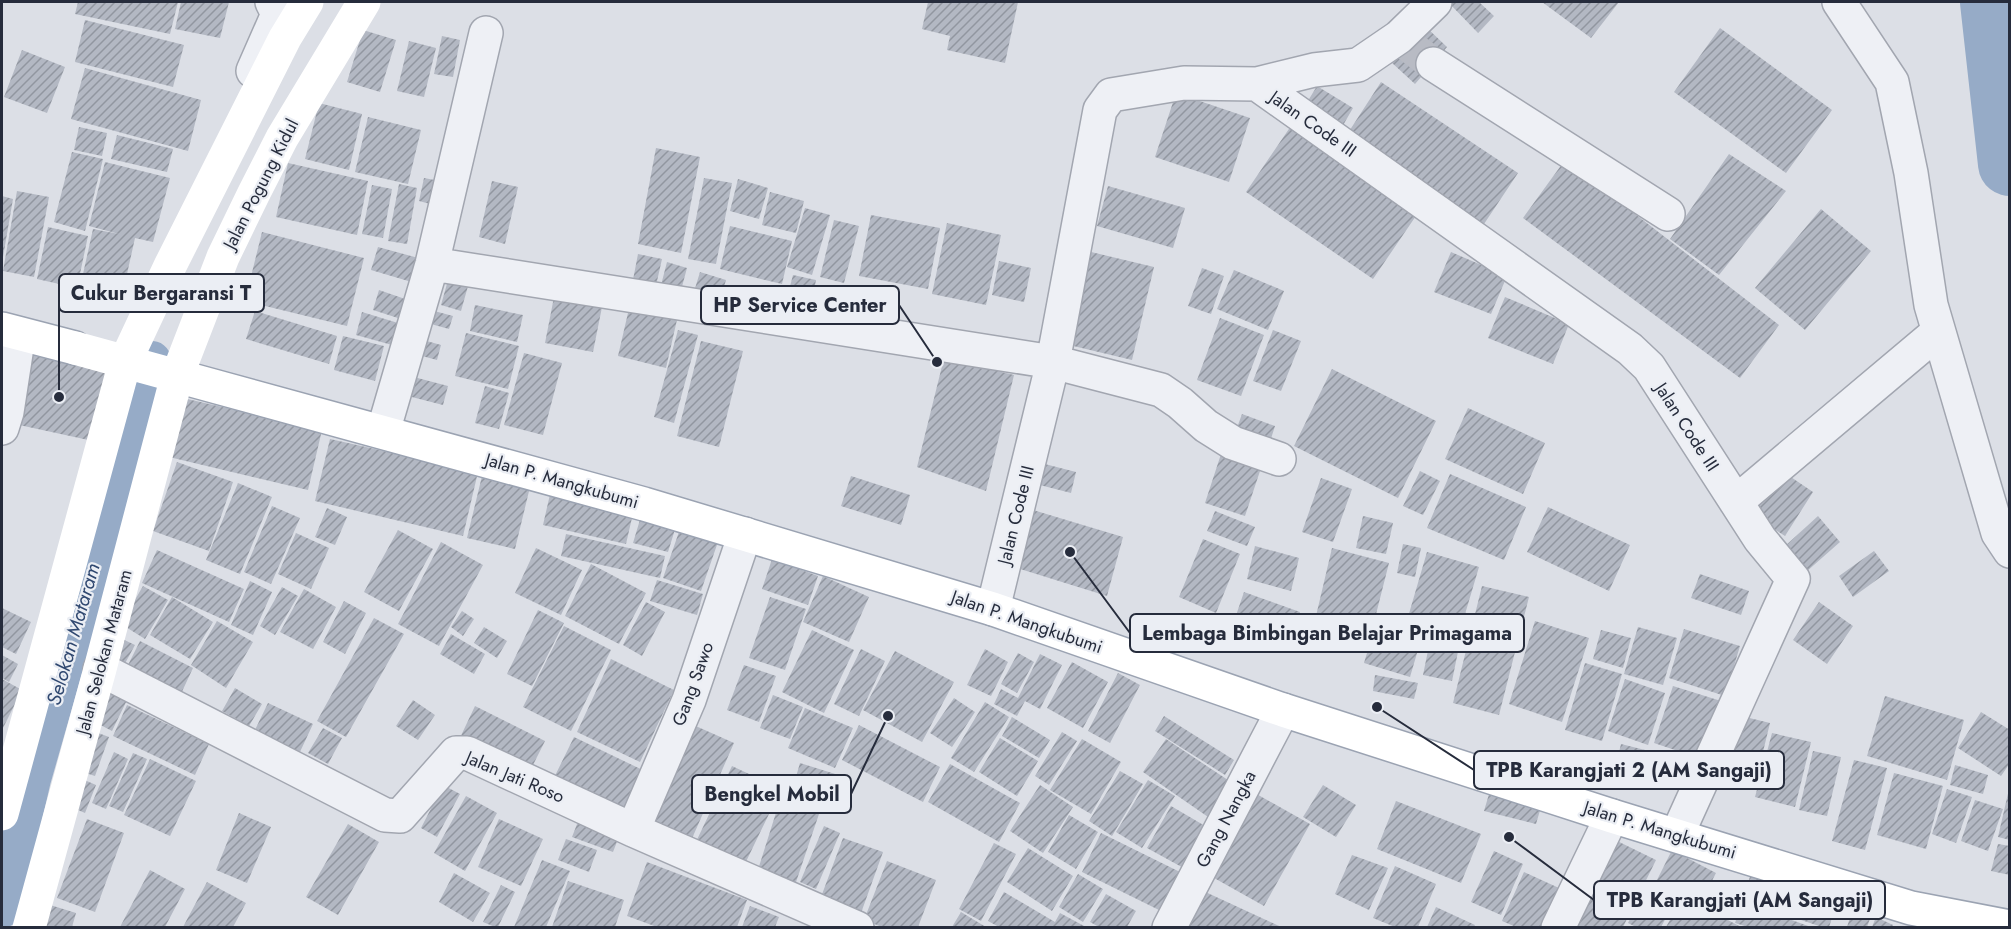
<svg xmlns="http://www.w3.org/2000/svg" width="2011" height="929" viewBox="0 0 2011 929" font-family="Jost,sans-serif">
<style>
.lines{fill:none;stroke-linecap:round;stroke-linejoin:round}
.canal{stroke:#96abc7;stroke-width:38}
.river{stroke:#96abc7;stroke-width:64}
.building{fill:url(#building-hatch)}
.minor-tunnel{stroke:#b8bbc4;stroke-width:33;stroke-dasharray:33 16;stroke-linecap:butt}
.minor-casing{stroke:#a2a6b0;stroke-width:36}
.primary-casing{stroke:#9ba3b2;stroke-width:36}
.minor{stroke:#eef0f5;stroke-width:33}
.secondary{stroke:#fff;stroke-width:33}
.primary{stroke:#fff;stroke-width:33}
.labels{text-anchor:middle;stroke-width:4.5;stroke-linejoin:round;paint-order:stroke}
.street-label{font-size:18px;fill:#262c3c;stroke:#ebeef4}
.water-label{font-size:20px;font-style:italic;fill:#304870;stroke:#ebeef4}
.leader{fill:none;stroke:#262c3c;stroke-width:2}
.callout-dot{fill:#262c3c;stroke:#ebeef4;stroke-width:2}
.callout{fill:#ebeef4;stroke:#262c3c;stroke-width:2}
.callout-label{font-size:20px;text-anchor:middle;font-weight:bold;fill:#262c3c}
</style>
<defs>
<pattern id="building-hatch" width="6" height="6" patternUnits="userSpaceOnUse" patternTransform="scale(1.5)"><rect width="6" height="6" fill="#b3b8c3"/><path d="M-1 1l2-2M0 6l6-6M5 7l2-2" fill="none" stroke="#9196a0"/></pattern>
</defs>
<rect width="100%" height="100%" fill="#dcdfe6"/>
<g class="lines">
<!-- canal -->
<path class="canal" d="M2 909 32 779 152 360"/>
<!-- river -->
<path class="river" d="M1992 2 2010 164"/>
</g>
<!-- building -->
<path class="building" d="M78 2H178L170 34 75 14Z
M181 2H229L220 38 175 29Z
M928 2H1018L1005 63 947 50 950 36 922 29Z
M1448 2H1479L1494 16 1478 33Z
M1542 2H1619L1591 38Z
M85 20 184 45 173 87 75 62Z
M1425 26 1447 47 1415 84 1391 62Z
M1720 28 1832 110 1786 173 1674 92Z
M363 30 396 40 380 92 347 82Z
M442 36 460 40 453 77 434 74Z
M409 41 436 48 424 97 397 91Z
M22 50 65 67 47 113 4 97Z
M85 68 201 100 188 151 71 119Z
M1381 82 1518 173 1482 227 1346 136Z
M1317 86 1353 108 1342 127 1306 104Z
M1176 93 1250 118 1229 182 1155 157Z
M319 103 362 114 349 170 305 159Z
M368 117 421 130 408 184 355 172Z
M1293 123 1420 210 1373 279 1246 192Z
M79 127 107 133 102 156 74 150Z
M117 135 173 149 167 172 111 159Z
M656 148 700 157 681 253 638 244Z
M72 152 103 159 85 231 54 222Z
M1729 154 1786 191 1719 275 1670 239Z
M1565 160 1779 325 1740 378 1523 218Z
M105 162 170 178 153 242 135 238 123 292 81 283 93 229 119 234 89 226Z
M288 163 368 181 357 235 276 217Z
M424 178 440 181 434 205 419 201Z
M704 178 732 183 716 264 688 259Z
M738 179 768 188 759 219 730 211Z
M492 181 518 187 505 244 479 237Z
M399 184 417 188 407 244 388 241Z
M372 185 392 189 383 238 362 234Z
M1108 186 1185 208 1173 248 1097 226Z
M17 191 49 197 34 277 3 271Z
M770 192 804 201 796 233 762 225Z
M2 196 13 199 3 257H2Z
M805 208 830 215 812 275 787 267Z
M1821 209 1871 251 1805 330 1755 288Z
M871 215 940 228 928 289 859 276Z
M834 220 859 226 844 283 820 277Z
M947 223 1001 235 986 305 932 294Z
M730 226 792 241 782 284 720 269Z
M48 227 88 236 77 288 37 279Z
M262 232 364 258 347 326 245 301Z
M378 247 422 259 415 283 371 270Z
M1087 251 1154 267 1132 360 1065 344Z
M1451 252 1507 276 1491 314 1434 292Z
M638 254 662 259 655 290 632 285Z
M999 261 1031 268 1024 302 992 295Z
M667 262 687 268 680 294 660 289Z
M1202 268 1224 276 1211 314 1188 306Z
M1234 270 1284 291 1268 330 1217 309Z
M700 272 726 280 719 303 693 295Z
M450 273 470 279 461 311 441 305Z
M793 275 816 280 812 300 788 294Z
M379 290 408 300 401 319 373 310Z
M554 297 602 307 593 352 545 343Z
M1505 297 1569 324 1553 364 1488 338Z
M631 300 679 311 666 368 618 356Z
M475 305 523 315 517 342 470 331Z
M423 308 453 316 449 329 420 321Z
M255 311 337 336 329 364 246 339Z
M362 312 398 323 392 345 356 335Z
M1220 318 1264 335 1241 396 1197 380Z
M678 330 698 335 674 423 654 417Z
M1273 330 1301 341 1281 391 1253 381Z
M466 333 519 346 508 389 455 376Z
M343 336 384 346 375 381 334 370Z
M416 338 441 345 437 360 411 353Z
M701 341 743 351 719 447 677 436Z
M524 353 562 363 543 435 504 425Z
M26 354 108 372 93 441 10 423Z
M944 358 1014 375 986 491 917 467Z
M1332 369 1436 421 1398 498 1294 446Z
M410 376 448 386 443 405 404 395Z
M485 386 509 393 499 429 475 423Z
M183 398 322 430 308 490 169 457Z
M1468 408 1545 443 1523 494 1445 459Z
M1242 414 1275 426 1268 448 1234 436Z
M330 439 478 472 463 536 315 501Z
M1222 451 1262 465 1245 516 1205 503Z
M177 462 233 482 209 551 153 531Z
M1037 462 1076 472 1071 493 1032 483Z
M1779 469 1813 492 1785 536 1750 514Z
M1420 471 1440 481 1423 515 1403 506Z
M1450 474 1526 507 1504 560 1427 528Z
M482 476 530 487 515 549 467 538Z
M851 476 910 495 901 525 841 506Z
M1321 478 1352 489 1333 542 1302 532Z
M238 483 272 497 240 574 206 560Z
M551 490 634 509 626 544 543 525Z
M272 506 300 518 271 584 244 572Z
M1548 507 1630 545 1609 591 1527 552Z
M327 508 347 517 335 545 315 537Z
M1033 510 1123 537 1107 596 1017 568Z
M1215 511 1255 527 1247 546 1207 531Z
M642 513 677 523 668 552 633 543Z
M1363 516 1393 523 1386 554 1356 548Z
M1818 516 1840 542 1806 572 1784 547Z
M681 526 719 539 701 591 663 578Z
M398 530 433 549 399 611 364 592Z
M296 533 329 548 311 589 278 574Z
M566 534 665 556 660 578 561 556Z
M1203 539 1240 554 1216 613 1179 597Z
M441 542 483 565 439 646 398 624Z
M1403 544 1421 548 1415 577 1397 573Z
M1255 546 1299 558 1291 591 1247 579Z
M536 548 582 570 561 615 515 593Z
M1332 548 1389 563 1372 630 1316 616Z
M157 550 244 589 229 622 142 583Z
M1874 551 1889 571 1853 597 1839 576Z
M1427 552 1479 567 1460 631 1408 617Z
M772 559 818 576 808 605 762 589Z
M591 564 646 593 619 644 565 616Z
M1700 574 1749 591 1741 615 1691 598Z
M823 576 869 597 849 642 803 622Z
M657 580 703 594 697 615 650 601Z
M250 581 272 592 253 635 231 625Z
M143 586 168 600 145 639 121 624Z
M1482 586 1529 597 1499 715 1453 703Z
M282 587 298 596 275 635 260 626Z
M304 589 336 607 313 649 280 632Z
M1244 592 1300 612 1285 653 1230 633Z
M172 597 213 622 190 659 150 635Z
M770 597 806 609 785 670 749 658Z
M344 601 366 613 345 654 323 642Z
M646 602 665 612 642 656 623 645Z
M1819 602 1853 626 1827 664 1793 640Z
M2 608 31 622 16 654 2 647Z
M538 610 564 623 532 686 507 674Z
M462 611 474 619 463 636 451 627Z
M1379 613 1425 626 1410 677 1364 663Z
M374 618 404 634 346 737 317 721Z
M217 621 253 642 226 688 191 665Z
M1535 621 1589 638 1562 722 1509 704Z
M564 626 611 650 571 731 523 707Z
M484 627 507 641 497 658 474 643Z
M1638 627 1677 638 1663 685 1624 674Z
M1684 629 1740 646 1725 696 1669 678Z
M812 630 854 650 824 713 782 692Z
M1601 630 1631 638 1623 668 1593 659Z
M1432 631 1461 637 1452 681 1423 675Z
M451 634 485 654 474 674 440 654Z
M116 636 135 645 122 669 105 660Z
M140 641 193 668 179 698 125 671Z
M861 649 885 661 859 716 834 704Z
M985 649 1008 662 991 696 967 685Z
M895 651 954 682 922 742 863 710Z
M1018 653 1034 662 1017 693 1001 684Z
M1040 654 1062 665 1040 709 1025 701 1017 716 994 704 1001 689 1018 698Z
M2 655 18 664 9 682 2 678Z
M611 659 674 690 640 762 577 732Z
M1072 662 1108 682 1083 728 1047 708Z
M1585 663 1622 674 1602 741 1565 730Z
M744 665 776 676 759 722 727 710Z
M1118 673 1140 685 1110 743 1088 731Z
M1375 675 1418 683 1414 699 1373 691Z
M2 679 22 690 2 730Z
M1625 679 1665 693 1648 745 1608 731Z
M103 683 129 696 112 731 89 719Z
M1673 686 1721 701 1702 759 1654 743Z
M235 688 262 704 249 726 222 711Z
M773 695 803 707 790 739 760 728Z
M1885 696 1964 720 1947 780 1867 756Z
M954 698 975 712 952 747 930 733Z
M413 700 435 715 418 740 396 726Z
M985 702 1009 717 974 772 951 758Z
M268 703 313 724 299 754 254 732Z
M127 705 209 744 195 775 113 736Z
M475 706 545 741 527 777 458 742Z
M805 708 853 728 835 768 788 748Z
M1981 712 2010 730V763L2001 776 1958 748Z
M1733 714 1770 723 1754 789 1717 781Z
M1164 716 1234 760 1225 775 1155 731Z
M1012 717 1050 740 1039 758 1002 736Z
M689 723 734 743 690 843 645 823Z
M859 725 940 767 923 802 842 760Z
M85 728 109 737 95 776 76 770Z
M323 728 342 738 328 764 308 753Z
M1062 732 1077 741 1049 785 1035 776Z
M1772 733 1811 742 1795 807 1755 797Z
M574 737 653 775 630 824 550 786Z
M1000 738 1038 761 1017 796 979 772Z
M1082 739 1121 762 1091 814 1050 790Z
M1166 739 1234 784 1211 819 1143 772Z
M1621 744 1661 754 1655 775 1616 765Z
M1813 751 1841 757 1827 816 1799 810Z
M114 752 128 759 106 809 92 803Z
M133 753 147 759 123 812 109 806Z
M150 759 196 781 170 836 124 815Z
M1854 760 1887 768 1865 850 1832 841Z
M800 763 848 778 838 809 791 794Z
M950 764 1020 803 999 842 928 802Z
M1955 765 1988 775 1983 794 1950 785Z
M732 766 781 789 742 870 694 846Z
M1120 771 1143 784 1112 836 1089 821Z
M1894 773 1943 786 1926 849 1877 835Z
M73 775 96 785 85 813 64 804Z
M1148 780 1175 796 1142 848 1116 832Z
M443 785 460 794 437 837 421 828Z
M1040 785 1073 807 1043 853 1010 831Z
M1323 785 1356 805 1336 837 1303 817Z
M1947 789 1972 797 1956 843 1932 834Z
M2009 789 2010 790V840L1998 837Z
M1253 792 1310 824 1264 906 1207 874Z
M1489 794 1541 807 1536 824 1484 811Z
M466 796 497 813 465 871 434 853Z
M780 800 819 814 794 888 756 876Z
M1975 800 2003 809 1988 851 1961 841Z
M1396 801 1481 834 1461 883 1377 849Z
M1171 806 1212 830 1189 871 1147 848Z
M239 813 271 827 247 883 216 870Z
M1069 815 1098 832 1076 869 1048 852Z
M87 819 124 833 95 912 57 898Z
M499 819 543 839 521 886 478 867Z
M579 819 620 834 613 852 572 837Z
M348 824 379 842 338 915 306 897Z
M824 826 840 833 816 889 800 882Z
M1101 833 1180 872 1161 911 1082 872Z
M1607 836 1656 860 1623 927H1562Z
M843 838 883 852 861 913 821 897Z
M566 839 597 850 589 872 558 860Z
M994 843 1016 854 981 921 959 909Z
M1998 844 2010 846V875L1991 871Z
M1028 848 1073 876 1052 911 1007 882Z
M1672 850 1716 873 1701 902 1657 880Z
M1494 851 1523 864 1501 915 1471 902Z
M1352 855 1388 868 1369 910 1335 894Z
M542 860 570 871 546 927H514Z
M887 861 936 880 918 927H882L864 920Z
M647 862 747 900 737 927H657L627 916Z
M1754 865 1840 894 1829 927H1822L1742 900Z
M1395 866 1436 884 1418 927H1395L1373 918Z
M150 870 185 889 165 927H120Z
M1524 872 1559 888 1541 927H1516L1502 921Z
M454 873 490 893 473 922 439 902Z
M1078 874 1103 889 1083 922 1059 907Z
M568 881 624 900 615 927H552Z
M1649 881 1678 896 1661 927H1636L1628 923Z
M207 882 246 903 233 927H183Z
M501 885 515 892 498 927H495L483 922Z
M1199 889 1279 926 1278 927H1182Z
M1004 892 1055 922 1060 913 1086 927H999L988 921Z
M1106 894 1136 911 1127 927H1099L1090 922Z
M1683 896 1741 927H1666Z
M1742 902 1811 927H1748L1735 923Z
M47 904 76 913 72 927H41Z
M750 906 779 917 775 927H742Z
M1436 907 1475 925 1474 927H1427Z
M1853 908 1872 913 1867 927H1847Z
M961 912 986 927H952Z
M1876 917 1893 925 1892 927H1872Z"/>
<g class="lines">
<!-- minor-tunnel -->
<path class="minor-tunnel" d="M1408 45 1433 64"/>
<defs>
<path id="minor" d="M1839 2 1892 82 1911 173 1931 305 1998 533 2010 551
M1433 64 1668 214
M253 71 278 14 272 2
M1257 84 1314 70 1358 65 1399 37 1435 2
M432 264 1053 362 1161 390 1180 403 1206 426 1233 443 1279 459
M2 428 7 412 19 334
M383 432 432 264 486 33
M1736 502 1938 332
M993 609 1053 362 1100 110 1111 95 1184 83 1257 84 1630 349 1649 367 1760 539 1793 579 1677 835
M100 669 385 815 400 816 456 753H467L633 830 857 928
M633 830 689 700 745 534
M1169 928 1283 710
M1558 928 1612 816"/>
<path id="primary" d="M2 329 75 348
M177 376 644 504 993 609 1283 710 1612 816 1911 908 2010 927"/>
</defs>
<!-- minor casing -->
<use href="#minor" class="minor-casing"/>
<!-- primary casing -->
<use href="#primary" class="primary-casing"/>
<!-- minor -->
<use href="#minor" class="minor"/>
<!-- secondary -->
<path class="secondary" d="M75 348 177 376
M2 814 125 362 170 266 285 38 307 2
M29 928 100 669 177 376 223 257 254 193 282 138 364 2"/>
<!-- primary -->
<use href="#primary" class="primary"/>
</g>
<g class="labels">
<!-- street labels -->
<g class="street-label">
<text transform="translate(1313 124) rotate(35)" y="6">Jalan Code III</text>
<text transform="translate(261 184) rotate(-63)" y="6">Jalan Pogung Kidul</text>
<text transform="translate(1687 427) rotate(57)" y="6">Jalan Code III</text>
<text transform="translate(562 481) rotate(16)" y="6">Jalan P. Mangkubumi</text>
<text transform="translate(1016 515) rotate(-76)" y="6">Jalan Code III</text>
<text transform="translate(1027 622) rotate(19)" y="6">Jalan P. Mangkubumi</text>
<text transform="translate(104 652) rotate(-75)" y="6">Jalan Selokan Mataram</text>
<text transform="translate(693 684) rotate(-70)" y="6">Gang Sawo</text>
<text transform="translate(515 777) rotate(23)" y="6">Jalan Jati Roso</text>
<text transform="translate(1226 819) rotate(-62)" y="6">Gang Nangka</text>
<text transform="translate(1660 830) rotate(17)" y="6">Jalan P. Mangkubumi</text>
</g>
<!-- water labels -->
<g class="water-label">
<text transform="translate(73 634) rotate(-74)" y="7">Selokan Mataram</text>
</g>
</g>
<!-- callouts -->
<path class="leader" d="M59 397L59 293M937 362L899 305M1070 552L1130 633M1377 707L1474 770M888 716L851 794M1509 837L1594 900"/>
<g class="callout-dot">
<circle cx="59" cy="397" r="6"/>
<circle cx="937" cy="362" r="6"/>
<circle cx="1070" cy="552" r="6"/>
<circle cx="1377" cy="707" r="6"/>
<circle cx="888" cy="716" r="6"/>
<circle cx="1509" cy="837" r="6"/>
</g>
<g class="callout">
<rect x="59" y="274" width="205" height="38" rx="6"/>
<rect x="701" y="286" width="198" height="38" rx="6"/>
<rect x="1130" y="614" width="394" height="38" rx="6"/>
<rect x="1474" y="751" width="310" height="38" rx="6"/>
<rect x="692" y="775" width="159" height="38" rx="6"/>
<rect x="1594" y="881" width="291" height="38" rx="6"/>
</g>
<g class="callout-label">
<text x="161" y="300">Cukur Bergaransi T</text>
<text x="800" y="312">HP Service Center</text>
<text x="1327" y="640">Lembaga Bimbingan Belajar Primagama</text>
<text x="1629" y="777">TPB Karangjati 2 (AM Sangaji)</text>
<text x="772" y="801">Bengkel Mobil</text>
<text x="1740" y="907">TPB Karangjati (AM Sangaji)</text>
</g>
<!-- border -->
<rect width="2011" height="929" fill="none" stroke="#262c3c" stroke-width="6"/>
</svg>
